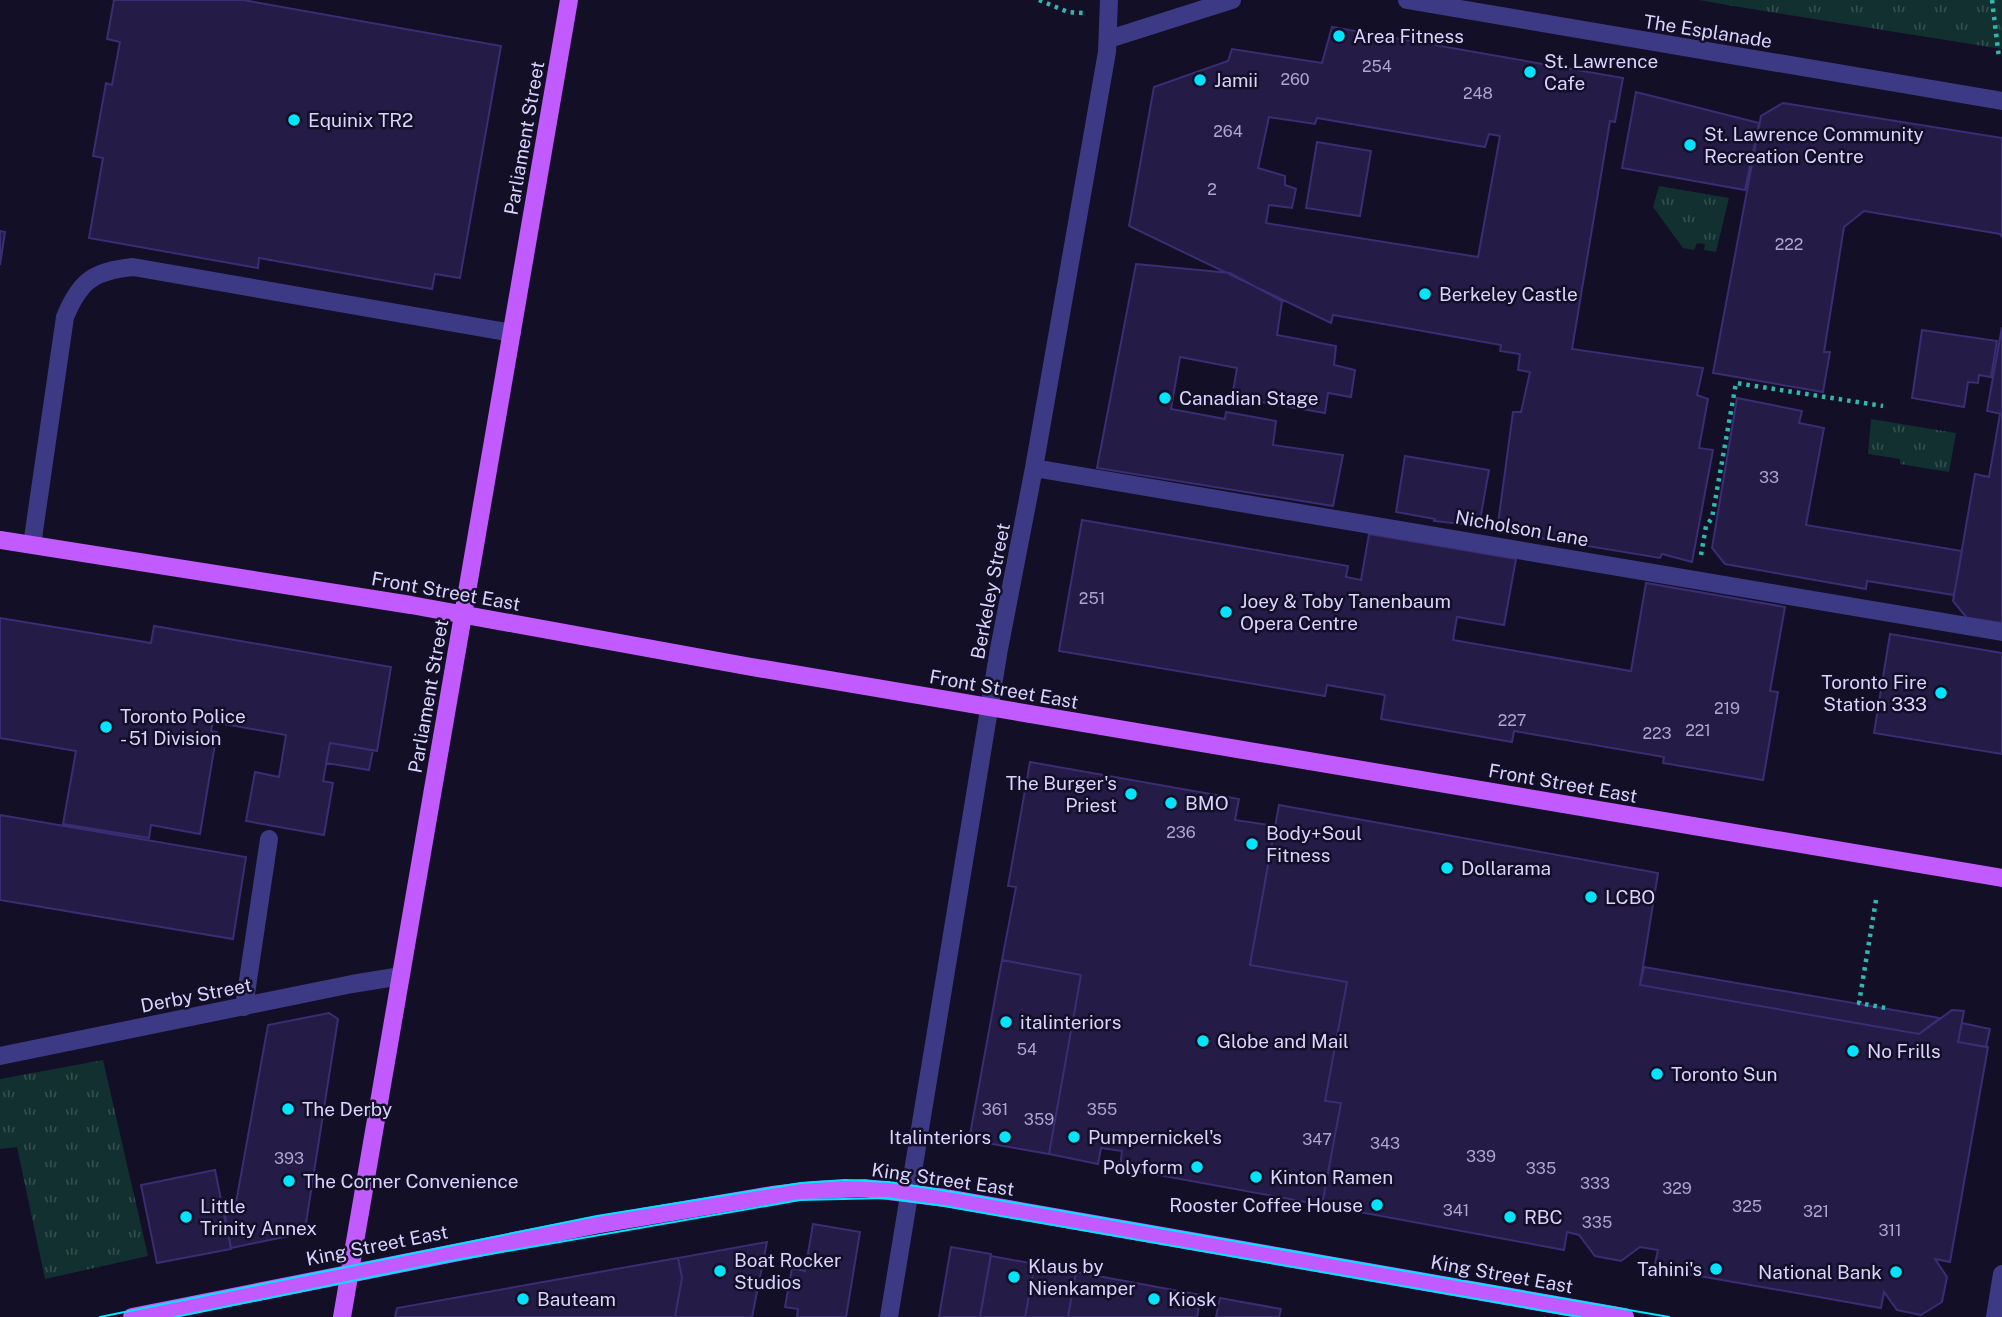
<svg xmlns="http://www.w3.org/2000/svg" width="2002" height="1317" viewBox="0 0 2002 1317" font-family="'Public Sans',sans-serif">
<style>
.grass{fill:url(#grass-tufts)}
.building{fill:#241b47;stroke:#3b2d73;stroke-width:2;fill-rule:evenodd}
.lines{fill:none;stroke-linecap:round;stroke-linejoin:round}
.path{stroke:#2fb8b0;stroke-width:4.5;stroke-dasharray:3.5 5;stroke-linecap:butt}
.minor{stroke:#3d3a85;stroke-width:18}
.major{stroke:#c25bff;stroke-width:18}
.tram{stroke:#00e5ff;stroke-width:2}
.poi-dot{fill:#00e5ff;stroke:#130f26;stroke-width:2.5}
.labels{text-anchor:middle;stroke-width:5;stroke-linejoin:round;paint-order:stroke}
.number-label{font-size:16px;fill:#aca6d1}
.street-label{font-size:19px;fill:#d9d4ff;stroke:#130f26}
.poi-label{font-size:19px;fill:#d9d4ff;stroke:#130f26;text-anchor:start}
</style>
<defs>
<pattern id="grass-tufts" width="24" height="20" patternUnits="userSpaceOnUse" patternTransform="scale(1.75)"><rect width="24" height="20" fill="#12302f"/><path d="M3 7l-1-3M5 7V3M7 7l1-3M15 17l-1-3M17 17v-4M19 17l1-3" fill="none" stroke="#344d4e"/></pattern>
</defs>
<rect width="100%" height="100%" fill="#130f26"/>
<!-- grass -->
<path class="grass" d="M1699 0H2002V49L1727 5Z
M1659 186 1729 198 1716 252 1704 250 1705 244 1697 243 1694 250 1683 248 1653 207Z
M1871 419 1956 433 1949 472 1900 464V459L1868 454Z
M103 1060 148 1256 45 1279 17 1147 0 1149V1079Z"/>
<!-- building -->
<path class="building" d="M114 0H243L501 46 460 278 435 274 432 289 259 258 258 268 89 238 103 158 93 156 106 83 112 85 120 42 107 39Z
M1332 27 1623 78 1615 122 1610 121 1572 349 1703 368 1697 395 1708 399 1699 448 1713 450 1692 562 1662 554 1660 558 1497 531 1513 412H1521L1530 372 1518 370 1520 354 1500 351 1501 345 1333 315 1331 323 1129 226 1154 87 1228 61 1232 49 1322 63ZM1269 117 1315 124 1317 118 1485 147 1489 134 1500 136 1478 257 1266 223 1269 205 1292 208 1296 189 1285 185V176L1258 168Z
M1636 92 1759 123 1745 190 1622 168Z
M1783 103 2002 138V237L2000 234 1864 211 1844 227 1824 352H1830L1823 392 1713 373 1761 116Z
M1317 142 1371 151 1360 216 1306 208Z
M0 231 5 232 0 265Z
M1136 264 1230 273 1282 301 1277 335 1336 346 1334 365 1355 370 1351 397 1328 393 1325 413 1232 397 1237 368 1180 357 1171 409 1225 419 1226 412 1276 421 1273 445 1343 455 1333 506 1097 468Z
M2002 327V414L1987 411Z
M1922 330 1997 341 1991 377 1979 375 1978 383 1968 382 1964 407 1912 398Z
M1737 398 1802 411 1799 423 1824 428 1806 525 1962 551 1954 595 1867 581 1866 589 1725 564 1712 548Z
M2000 414H2002V623L1967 618 1953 601 1975 474 1989 477Z
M1405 456 1489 470 1479 526 1434 521 1435 519 1396 512Z
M1082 520 1348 566 1346 577 1361 580 1369 534 1516 559 1504 625 1457 617 1453 640 1631 671 1646 583 1785 607 1770 691 1778 692 1763 780 1663 763 1664 757 1514 731 1512 742 1381 719 1385 695 1327 685 1325 696 1059 651Z
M0 618 151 643 154 626 391 667 377 751 330 743 323 781 333 783 324 835 246 821 255 772 279 777 286 735 213 722 211 731 217 732 200 834 151 825 149 838 63 824 76 751 0 738Z
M1890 634 2002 653V754L1874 733Z
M330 743 373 750 369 770 326 763Z
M1030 762 1239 799 1235 820 1275 826 1250 965 1347 982 1325 1101 1341 1103 1322 1205 1120 1168 1122 1151 1101 1148 1098 1164 1049 1154 1081 975 1002 960 1016 887 1008 886Z
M1279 805 1658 873 1640 985 1919 1034 1952 1010 1964 1011 1958 1042 1988 1047 1950 1262 1935 1259 1947 1277 1942 1302 1921 1315 1897 1310 1884 1292 1881 1308 1654 1268 1658 1250 1640 1247 1621 1261 1595 1256 1579 1235 1567 1232 1564 1250 1322 1205 1341 1103 1325 1101 1347 982 1250 965Z
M0 815 246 857 233 939 0 900Z
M1002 960 1081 975 1049 1154 969 1140Z
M1644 967 1940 1018 1919 1034 1640 985Z
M329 1013 338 1019 306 1223 298 1234 231 1248 224 1210 235 1208 268 1025Z
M1962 1023 1990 1029 1986 1047 1958 1042Z
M215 1170 231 1249 157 1263 141 1185Z
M813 1224 860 1232 846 1317H797L798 1309 785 1307 792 1268 805 1271Z
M767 1242 752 1317H675L682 1278 678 1258Z
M951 1247 991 1254 980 1317H939Z
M991 1256 1035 1264 1025 1317H980Z
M678 1258 682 1278 675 1317H395L397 1308Z
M1035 1264 1076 1272 1068 1317H1025Z
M1076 1272 1201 1295 1197 1317H1068Z
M1220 1298 1281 1309 1279 1317H1216Z"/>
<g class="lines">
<!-- path -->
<path class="path" d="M1039 0 1068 12 1083 13
M1992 0 1999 58
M1701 555 1706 526 1712 518 1736 383 1883 406
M1876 900 1859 1003 1886 1008"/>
<!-- minor -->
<path class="minor" d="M1407 0 2002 101
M1109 39 1232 0
M1034 468 2002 632
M32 545 65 317C80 281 93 271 133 267L512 333
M244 1007 269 839
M0 1056 352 984 401 976
M889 1317 999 649 1034 468 1107 52 1109 0
M1995 1317 2002 1274"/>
<!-- major -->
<path class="major" d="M0 540 411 605 746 666 2002 878
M132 1317 595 1225 772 1195 815 1190 864 1188 946 1198 1625 1317
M342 1317 569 0"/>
<!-- tram -->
<path class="tram" d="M100 1317 597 1216 801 1183 845 1180 889 1182 947 1191 1669 1317
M175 1317 450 1261 800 1200 886 1198 944 1206 1580 1317"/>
</g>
<!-- markers -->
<g class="poi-dot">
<circle cx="1339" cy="36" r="7"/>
<circle cx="1530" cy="72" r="7"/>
<circle cx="1200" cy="80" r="7"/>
<circle cx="294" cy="120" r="7"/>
<circle cx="1690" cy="145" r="7"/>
<circle cx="1425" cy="294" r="7"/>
<circle cx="1165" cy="398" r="7"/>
<circle cx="1226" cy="612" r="7"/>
<circle cx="1941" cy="693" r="7"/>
<circle cx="106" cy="727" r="7"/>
<circle cx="1131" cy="794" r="7"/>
<circle cx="1171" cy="803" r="7"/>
<circle cx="1252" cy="844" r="7"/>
<circle cx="1447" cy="868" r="7"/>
<circle cx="1591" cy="897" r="7"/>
<circle cx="1006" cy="1022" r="7"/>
<circle cx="1203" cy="1041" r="7"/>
<circle cx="1853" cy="1051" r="7"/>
<circle cx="1657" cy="1074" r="7"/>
<circle cx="288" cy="1109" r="7"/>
<circle cx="1005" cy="1137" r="7"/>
<circle cx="1074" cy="1137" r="7"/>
<circle cx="1197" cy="1167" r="7"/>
<circle cx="1256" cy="1177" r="7"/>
<circle cx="289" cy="1181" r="7"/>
<circle cx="1377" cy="1205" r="7"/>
<circle cx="186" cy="1217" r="7"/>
<circle cx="1510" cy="1217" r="7"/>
<circle cx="1716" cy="1269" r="7"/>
<circle cx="720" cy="1271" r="7"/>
<circle cx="1896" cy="1272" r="7"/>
<circle cx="1014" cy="1277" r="7"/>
<circle cx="523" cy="1299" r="7"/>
<circle cx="1154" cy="1299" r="7"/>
</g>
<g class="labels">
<!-- number labels -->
<g class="number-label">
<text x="1377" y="72">254</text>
<text x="1295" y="85">260</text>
<text x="1478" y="99">248</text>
<text x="1228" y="137">264</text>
<text x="1212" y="195">2</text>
<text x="1789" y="250">222</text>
<text x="1769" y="483">33</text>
<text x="1092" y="604">251</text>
<text x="1727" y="714">219</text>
<text x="1512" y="726">227</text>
<text x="1698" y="736">221</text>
<text x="1657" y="739">223</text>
<text x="1181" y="838">236</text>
<text x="1027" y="1055">54</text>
<text x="995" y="1115">361</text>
<text x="1102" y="1115">355</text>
<text x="1039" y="1125">359</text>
<text x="1317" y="1145">347</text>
<text x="1385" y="1149">343</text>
<text x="1481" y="1162">339</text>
<text x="289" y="1164">393</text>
<text x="1541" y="1174">335</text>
<text x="1595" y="1189">333</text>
<text x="1677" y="1194">329</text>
<text x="1747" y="1212">325</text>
<text x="1456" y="1216">341</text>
<text x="1816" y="1217">321</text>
<text x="1597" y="1228">335</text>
<text x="1890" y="1236">311</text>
</g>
<!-- street labels -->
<g class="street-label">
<text transform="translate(1708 31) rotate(9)" y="7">The Esplanade</text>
<text transform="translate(524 138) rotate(-80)" y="7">Parliament Street</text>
<text transform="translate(1522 528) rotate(10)" y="7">Nicholson Lane</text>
<text transform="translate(446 591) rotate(10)" y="7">Front Street East</text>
<text transform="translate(990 591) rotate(-79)" y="7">Berkeley Street</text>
<text transform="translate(1004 689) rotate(10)" y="7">Front Street East</text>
<text transform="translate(428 696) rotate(-80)" y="7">Parliament Street</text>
<text transform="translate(1563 783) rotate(10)" y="7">Front Street East</text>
<text transform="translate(196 995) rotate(-11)" y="7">Derby Street</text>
<text transform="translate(943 1179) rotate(8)" y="7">King Street East</text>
<text transform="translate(377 1245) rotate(-11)" y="7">King Street East</text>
<text transform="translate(1502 1274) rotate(10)" y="7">King Street East</text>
</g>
<!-- poi labels -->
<g class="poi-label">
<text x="1353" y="43">Area Fitness</text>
<text x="1544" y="68">St. Lawrence<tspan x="1544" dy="22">Cafe</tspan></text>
<text x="1214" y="87">Jamii</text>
<text x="308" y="127">Equinix TR2</text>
<text x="1704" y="141">St. Lawrence Community<tspan x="1704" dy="22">Recreation Centre</tspan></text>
<text x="1439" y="301">Berkeley Castle</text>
<text x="1179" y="405">Canadian Stage</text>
<text x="1240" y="608">Joey &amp; Toby Tanenbaum<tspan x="1240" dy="22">Opera Centre</tspan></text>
<text x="1927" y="689" text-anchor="end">Toronto Fire<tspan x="1927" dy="22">Station 333</tspan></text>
<text x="120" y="723">Toronto Police<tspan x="120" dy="22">- 51 Division</tspan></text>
<text x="1117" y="790" text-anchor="end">The Burger's<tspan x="1117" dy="22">Priest</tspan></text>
<text x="1185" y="810">BMO</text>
<text x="1266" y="840">Body+Soul<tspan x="1266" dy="22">Fitness</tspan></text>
<text x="1461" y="875">Dollarama</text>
<text x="1605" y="904">LCBO</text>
<text x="1020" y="1029">italinteriors</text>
<text x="1217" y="1048">Globe and Mail</text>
<text x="1867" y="1058">No Frills</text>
<text x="1671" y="1081">Toronto Sun</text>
<text x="302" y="1116">The Derby</text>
<text x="991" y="1144" text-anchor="end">Italinteriors</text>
<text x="1088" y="1144">Pumpernickel's</text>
<text x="1183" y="1174" text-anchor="end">Polyform</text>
<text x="1270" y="1184">Kinton Ramen</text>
<text x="303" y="1188">The Corner Convenience</text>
<text x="1363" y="1212" text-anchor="end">Rooster Coffee House</text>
<text x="200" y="1213">Little<tspan x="200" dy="22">Trinity Annex</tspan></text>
<text x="1524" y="1224">RBC</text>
<text x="734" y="1267">Boat Rocker<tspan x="734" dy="22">Studios</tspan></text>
<text x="1028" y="1273">Klaus by<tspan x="1028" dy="22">Nienkamper</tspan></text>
<text x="1702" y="1276" text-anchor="end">Tahini's</text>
<text x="1882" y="1279" text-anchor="end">National Bank</text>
<text x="537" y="1306">Bauteam</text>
<text x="1168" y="1306">Kiosk</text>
</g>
</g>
</svg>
